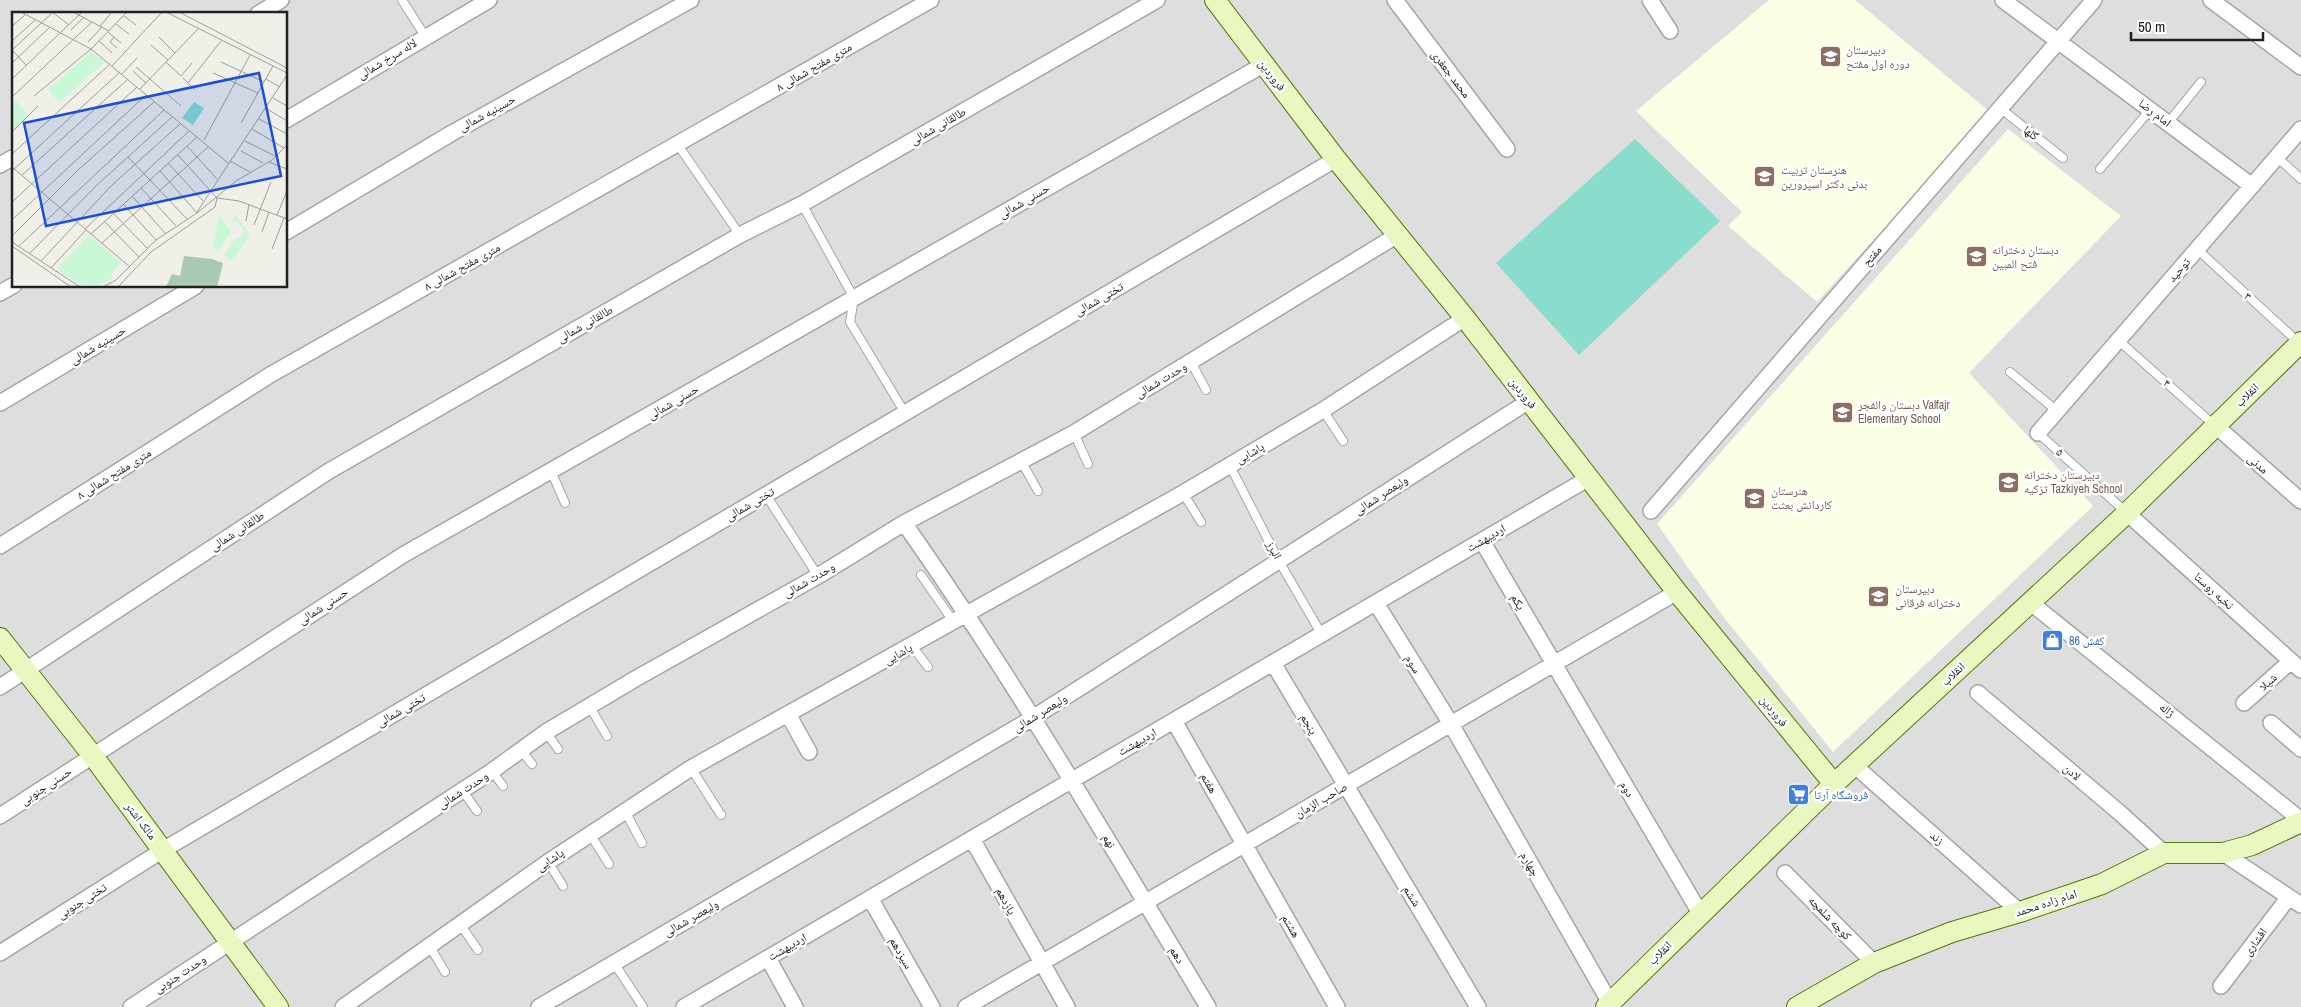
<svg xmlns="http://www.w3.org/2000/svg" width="2301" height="1007" viewBox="0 0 2301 1007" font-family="'Archivo Narrow','Noto Naskh Arabic',sans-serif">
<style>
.residential{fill:#dfdede;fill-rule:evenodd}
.education{fill:#f9fee4}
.pitch{fill:#8adccd}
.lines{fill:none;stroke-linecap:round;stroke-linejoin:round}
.lane-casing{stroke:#a5a5a5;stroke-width:10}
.street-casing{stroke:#a5a5a5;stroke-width:18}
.secondary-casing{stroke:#55760a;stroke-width:22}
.lane{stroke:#fff;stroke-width:8}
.street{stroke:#fff;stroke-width:15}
.secondary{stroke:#e9f7c0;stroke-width:20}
.labels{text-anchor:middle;stroke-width:5;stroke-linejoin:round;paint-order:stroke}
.education-label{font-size:12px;fill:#785e54;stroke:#fff;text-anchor:start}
.street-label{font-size:12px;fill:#212121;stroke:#fff}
.shop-label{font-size:12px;fill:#366cbe;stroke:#fff;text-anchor:start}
.inset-road{fill:none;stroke:#9e9d98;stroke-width:1}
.view{fill:#1d4ed8;fill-opacity:0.15;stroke:#1d4ed8;stroke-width:2.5}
.inset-edge{fill:none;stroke:#212121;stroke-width:2.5}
</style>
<rect width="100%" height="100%" fill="#f1f0e8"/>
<!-- residential -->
<path class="residential" d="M0 0H2301V1007H0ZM14 14H286V286H14Z"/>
<!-- education -->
<path class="education" d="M1769 0H1855L1990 112 1817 302 1728 226 1742 212 1636 111Z
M2008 129 2121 216 1969 373 2093 506 1833 752 1722 615 1657 524Z"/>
<!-- pitch -->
<path class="pitch" d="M1635 139 1720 221 1579 355 1496 263Z"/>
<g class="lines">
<defs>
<path id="lane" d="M402 0 425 36
M2000 108 2063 158
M2168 123 2201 82
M678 145 740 235
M2277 157 2301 179
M2100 169 2150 110
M802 204 854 298 850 322 905 413
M2197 249 2298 342
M2118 340 2214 425
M1191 362 1206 390
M2010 372 2057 411
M1323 410 1343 441
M1074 433 1088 464
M2038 433 2127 513
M1021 461 1038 491
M1229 464 1279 561 1322 635
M551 471 565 503
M1183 493 1201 522
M766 495 818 576
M921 575 953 621
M912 646 928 667
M590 707 607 736
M546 732 558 749
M521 750 532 764
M691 768 721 815
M492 771 503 786
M462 790 477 811
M625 811 642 843
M590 834 609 864
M548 862 563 886
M460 924 478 950
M429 945 445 972
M614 963 643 1007"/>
<path id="street" d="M1395 0 1507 149
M1650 0 1670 31
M2003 0 2252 186
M2211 0 2301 67
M258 14 281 0
M286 120 489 0
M0 165 14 157
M286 232 452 133 691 0
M0 293 14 285
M0 403 196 286
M2216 426 2301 501
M2038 433 2301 129
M1651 511 2094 0
M2127 513 2301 670
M904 523C1014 679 1110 844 1208 1007
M1482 541 1700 913
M0 546 270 375 931 0
M1376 603 1451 724 1610 1003
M2031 603 2301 820
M1273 663 1478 1007
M0 687 329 471 740 235 802 204 1157 0
M1978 693 2120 813 2164 853
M2244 703 2291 661
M788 714 809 752
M1174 721 1337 1007
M2271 723 2301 749
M1854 765 2020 912
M0 816 403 555 1263 65
M972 839 1067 1007
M2223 853 2301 905
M1785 873 1874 963
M870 898 932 1007
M0 953 163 850 1336 159
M768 958 795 1007
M2221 986 2289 897
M131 1007 492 771 546 732 635 679 818 576 904 523 1074 433 1399 234
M343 1007 548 862 691 768 1183 493 1323 410 1465 318
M539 1007 1031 719 1529 401
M684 1007 1589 478
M966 1007 1677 592"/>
<path id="secondary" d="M1215 0 1336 159 1465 318 1677 592 1834 784
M0 638 93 756 278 1007
M1606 1007 1834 784 2127 513 2301 342
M1797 1007 1874 963 1952 932 2020 912 2102 884 2164 853H2223L2252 845 2301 822"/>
</defs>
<!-- lane casing -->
<use href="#lane" class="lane-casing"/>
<!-- street casing -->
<use href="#street" class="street-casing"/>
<!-- secondary casing -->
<use href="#secondary" class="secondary-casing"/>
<!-- lane -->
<use href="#lane" class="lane"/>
<!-- street -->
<use href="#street" class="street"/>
<!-- secondary -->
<use href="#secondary" class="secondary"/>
</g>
<!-- icons -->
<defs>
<symbol id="school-square" viewBox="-11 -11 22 22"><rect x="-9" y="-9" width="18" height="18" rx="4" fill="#8d6e63" stroke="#fff"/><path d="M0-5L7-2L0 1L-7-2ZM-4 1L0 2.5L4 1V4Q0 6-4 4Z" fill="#fff"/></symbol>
<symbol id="shop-square" viewBox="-11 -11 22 22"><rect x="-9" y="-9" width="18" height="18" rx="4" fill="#3f7fe0" stroke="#fff"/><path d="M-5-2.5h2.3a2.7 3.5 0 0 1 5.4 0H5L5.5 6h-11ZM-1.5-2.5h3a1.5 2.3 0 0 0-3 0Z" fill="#fff"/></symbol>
<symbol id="supermarket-square" viewBox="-11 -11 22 22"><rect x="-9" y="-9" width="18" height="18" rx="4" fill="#3f7fe0" stroke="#fff"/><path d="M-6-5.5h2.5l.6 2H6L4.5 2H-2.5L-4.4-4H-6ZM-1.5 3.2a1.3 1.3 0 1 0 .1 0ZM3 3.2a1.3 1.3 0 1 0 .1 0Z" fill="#fff"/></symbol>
</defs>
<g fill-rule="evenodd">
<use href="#school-square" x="1818" y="44" width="25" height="25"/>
<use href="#school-square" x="1752" y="164" width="25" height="25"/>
<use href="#school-square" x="1964" y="244" width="25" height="25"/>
<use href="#school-square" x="1830" y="400" width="25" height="25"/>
<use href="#school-square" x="1996" y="470" width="25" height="25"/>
<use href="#school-square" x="1742" y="486" width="25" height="25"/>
<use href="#school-square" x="1866" y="584" width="25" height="25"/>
<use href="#shop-square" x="2040" y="628" width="25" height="25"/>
<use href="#supermarket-square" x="1786" y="782" width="25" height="25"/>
</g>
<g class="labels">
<!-- education labels -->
<g class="education-label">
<text x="1846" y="54">دبیرستان<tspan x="1846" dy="14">دوره اول مفتح</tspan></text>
<text x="1781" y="174">هنرستان تربیت<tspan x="1781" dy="14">بدنی دکتر اسپرورین</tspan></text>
<text x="1992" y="254">دبستان دخترانه<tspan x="1992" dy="14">فتح المبین</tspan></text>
<text x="1858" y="409">دبستان والفجر Valfajr<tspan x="1858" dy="14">Elementary School</tspan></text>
<text x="2024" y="479">دبیرستان دخترانه<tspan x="2024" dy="14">تزكيه Tazkiyeh School</tspan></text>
<text x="1771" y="495">هنرستان<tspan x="1771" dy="14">کاردانش بعثت</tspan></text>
<text x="1895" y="593">دبیرستان<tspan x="1895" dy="14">دخترانه فرقانی</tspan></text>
</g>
<!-- street labels -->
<g class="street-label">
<text transform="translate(387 59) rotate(-31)" y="4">لاله سرخ شمالی</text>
<text transform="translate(814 67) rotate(-30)" y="4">۸ متری مفتح شمالی</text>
<text transform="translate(1451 74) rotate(53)" y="4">محمد جعفری</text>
<text transform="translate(1272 75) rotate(52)" y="4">فروردین</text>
<text transform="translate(487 113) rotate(-29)" y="4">حسینیه شمالی</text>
<text transform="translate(2155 113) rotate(37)" y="4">امام رضا</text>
<text transform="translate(938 126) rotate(-30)" y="4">طالقانی شمالی</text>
<text transform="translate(2031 133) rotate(38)" y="4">گلها</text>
<text transform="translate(1024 201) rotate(-30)" y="4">حسنی شمالی</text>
<text transform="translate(1872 256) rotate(-49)" y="4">مفتح</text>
<text transform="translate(462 267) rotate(-29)" y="4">۸ متری مفتح شمالی</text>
<text transform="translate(2179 270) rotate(-49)" y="4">توحید</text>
<text transform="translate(2248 296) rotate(42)" y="4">۳</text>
<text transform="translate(1099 299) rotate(-30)" y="4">تختی شمالی</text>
<text transform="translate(585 324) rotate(-30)" y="4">طالقانی شمالی</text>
<text transform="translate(98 345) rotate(-31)" y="4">حسینیه شمالی</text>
<text transform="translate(1161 380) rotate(-31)" y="4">وحدت شمالی</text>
<text transform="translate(2167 383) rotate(41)" y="4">۴</text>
<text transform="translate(1523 393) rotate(52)" y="4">فروردین</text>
<text transform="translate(2247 395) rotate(-44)" y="4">انقلاب</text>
<text transform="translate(673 402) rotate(-30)" y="4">حسنی شمالی</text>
<text transform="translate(2060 452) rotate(42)" y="4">۵</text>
<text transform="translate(1250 453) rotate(-30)" y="4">پاشایی</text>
<text transform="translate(2258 464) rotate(41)" y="4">مدنی</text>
<text transform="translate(114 474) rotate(-32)" y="4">۸ متری مفتح شمالی</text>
<text transform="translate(1381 495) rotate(-33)" y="4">ولیعصر شمالی</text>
<text transform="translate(750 504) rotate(-30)" y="4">تختی شمالی</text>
<text transform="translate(237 531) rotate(-33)" y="4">طالقانی شمالی</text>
<text transform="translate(1486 538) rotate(-30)" y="4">اردیبهشت</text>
<text transform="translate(1274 550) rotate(62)" y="4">البرز</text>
<text transform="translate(809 580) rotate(-30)" y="4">وحدت شمالی</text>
<text transform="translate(2214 591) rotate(42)" y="4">نخبه روستا</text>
<text transform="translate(1518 602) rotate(60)" y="4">یکم</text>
<text transform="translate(323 606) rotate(-33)" y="4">حسنی شمالی</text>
<text transform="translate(898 654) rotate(-29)" y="4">پاشایی</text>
<text transform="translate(1413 664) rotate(59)" y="4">سوم</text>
<text transform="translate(1953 674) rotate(-43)" y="4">انقلاب</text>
<text transform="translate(2268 682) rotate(-42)" y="4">شیلا</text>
<text transform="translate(401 710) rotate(-30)" y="4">تختی شمالی</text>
<text transform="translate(2167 710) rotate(38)" y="4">ژاله</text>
<text transform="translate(1774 711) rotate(51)" y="4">فروردین</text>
<text transform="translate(1040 713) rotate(-32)" y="4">ولیعصر شمالی</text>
<text transform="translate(1309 724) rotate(59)" y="4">پنجم</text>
<text transform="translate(1137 742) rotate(-30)" y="4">اردیبهشت</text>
<text transform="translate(2072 772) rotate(40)" y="4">لادن</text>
<text transform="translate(1209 783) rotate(60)" y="4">هفتم</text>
<text transform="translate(46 786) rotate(-33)" y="4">حسنی جنوبی</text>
<text transform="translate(1627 789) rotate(60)" y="4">دوم</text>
<text transform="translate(463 790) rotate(-33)" y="4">وحدت شمالی</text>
<text transform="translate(1321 800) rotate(-30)" y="4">صاحب الزمان</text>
<text transform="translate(141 821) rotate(53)" y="4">مالک اشتر</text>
<text transform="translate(1937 838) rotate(42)" y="4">زند</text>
<text transform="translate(1109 841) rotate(59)" y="4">نهم</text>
<text transform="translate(550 860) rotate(-34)" y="4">پاشایی</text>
<text transform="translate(1530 864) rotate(60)" y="4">چهارم</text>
<text transform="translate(1412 896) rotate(59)" y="4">ششم</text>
<text transform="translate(82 901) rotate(-32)" y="4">تختی جنوبی</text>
<text transform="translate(1006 901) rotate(61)" y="4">یازدهم</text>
<text transform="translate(2046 903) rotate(-18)" y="4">امام زاده محمد</text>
<text transform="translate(691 918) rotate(-30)" y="4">ولیعصر شمالی</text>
<text transform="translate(1830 918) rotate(46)" y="4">کوچه شلمچه</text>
<text transform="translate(1291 926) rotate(60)" y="4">هشتم</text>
<text transform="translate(2255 942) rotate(-53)" y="4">افشاری</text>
<text transform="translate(787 947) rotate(-30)" y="4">اردیبهشت</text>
<text transform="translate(901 953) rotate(60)" y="4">سیزدهم</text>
<text transform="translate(1660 953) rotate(-45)" y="4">انقلاب</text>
<text transform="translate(1177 955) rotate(59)" y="4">دهم</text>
<text transform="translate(180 974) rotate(-33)" y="4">وحدت جنوبی</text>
</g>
<!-- shop labels -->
<g class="shop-label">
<text x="2069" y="645">کفش 86</text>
<text x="1814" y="799">فروشگاه آرتا</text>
</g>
</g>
<!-- overview -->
<g transform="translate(12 12)">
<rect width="275" height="275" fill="#f1f0e8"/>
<path d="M172 244 200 247 211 251 205 275H154L160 262 168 264Z" fill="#aac9b5"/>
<path d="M79 40 93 50 47 90 36 78ZM4 89 17 104 0 119V93ZM224 203 238 223 221 247 217 248 212 243 223 227 231 223V216L219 207ZM207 204 217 216 218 222 205 240 201 235ZM77 223 109 250 99 262 101 267 84 273 69 272 44 258Z" fill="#c8f8d6"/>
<path d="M182 90 192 96 181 113 170 106Z" fill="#8adccd"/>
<path class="inset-road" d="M9 0 79 37 216 151M40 0 57 13M61 0 97 19M154 0 275 61M167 0 275 56M112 4 124 13M104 12 117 22M0 14 13 3M88 14 100 0M59 18 71 6M96 20 109 31M102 25 98 30 105 36M147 25 163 41M0 29 23 8M87 29 100 41M76 30 90 15M139 33 156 48M0 38 40 1M0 38 14 53M154 50 169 64 180 51M209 50 252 70M0 51 37 16M100 54 150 0M124 55 169 94M121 59 134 71M201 61 246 81M110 62 125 46M171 66 183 78M0 67 70 0M254 67 268 75M176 71 209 29M128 77 186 17M22 84 79 37 115 0M0 85 80 10M261 86 275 94M255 97 275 109M247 107 275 122M229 111 261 54M240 117 272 136M0 120 26 94M192 128 238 43M233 129 265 145M175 134 205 167M229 139 251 151M0 142 98 52M166 143 205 186M116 145 176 208M218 149 238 160M257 150 275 157M156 151 191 189M0 155 118 255M0 159 108 60M148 159 185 201M10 163 116 67M129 176 165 215M120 184 154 222M205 186 227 189 275 207M0 190 125 75M111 192 144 228M185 200 275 63M101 201 135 236M265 203 275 179M0 208 134 83M92 209 127 245M234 209 237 192M242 213 259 170M73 217 177 119M250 220 257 200M79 222 185 125M0 224 65 159 142 90M0 230 68 275M90 231 196 135M0 234 59 275M6 235 152 98M260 237 272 206M17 242 84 174 160 105M29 249 99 174 168 112M39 256 74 218M91 275 104 268 144 228 185 201 224 169 260 148 275 133M106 275 139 240 203 195 205 186"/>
<path class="view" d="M247 61 269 164 34 214 12 111Z"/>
<rect width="275" height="275" class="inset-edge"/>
</g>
<!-- scale -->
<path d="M2131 32v8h132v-8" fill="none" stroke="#212121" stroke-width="2.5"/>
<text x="2138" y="32" font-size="15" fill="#212121" stroke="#ffffff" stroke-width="4" paint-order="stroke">50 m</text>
</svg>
